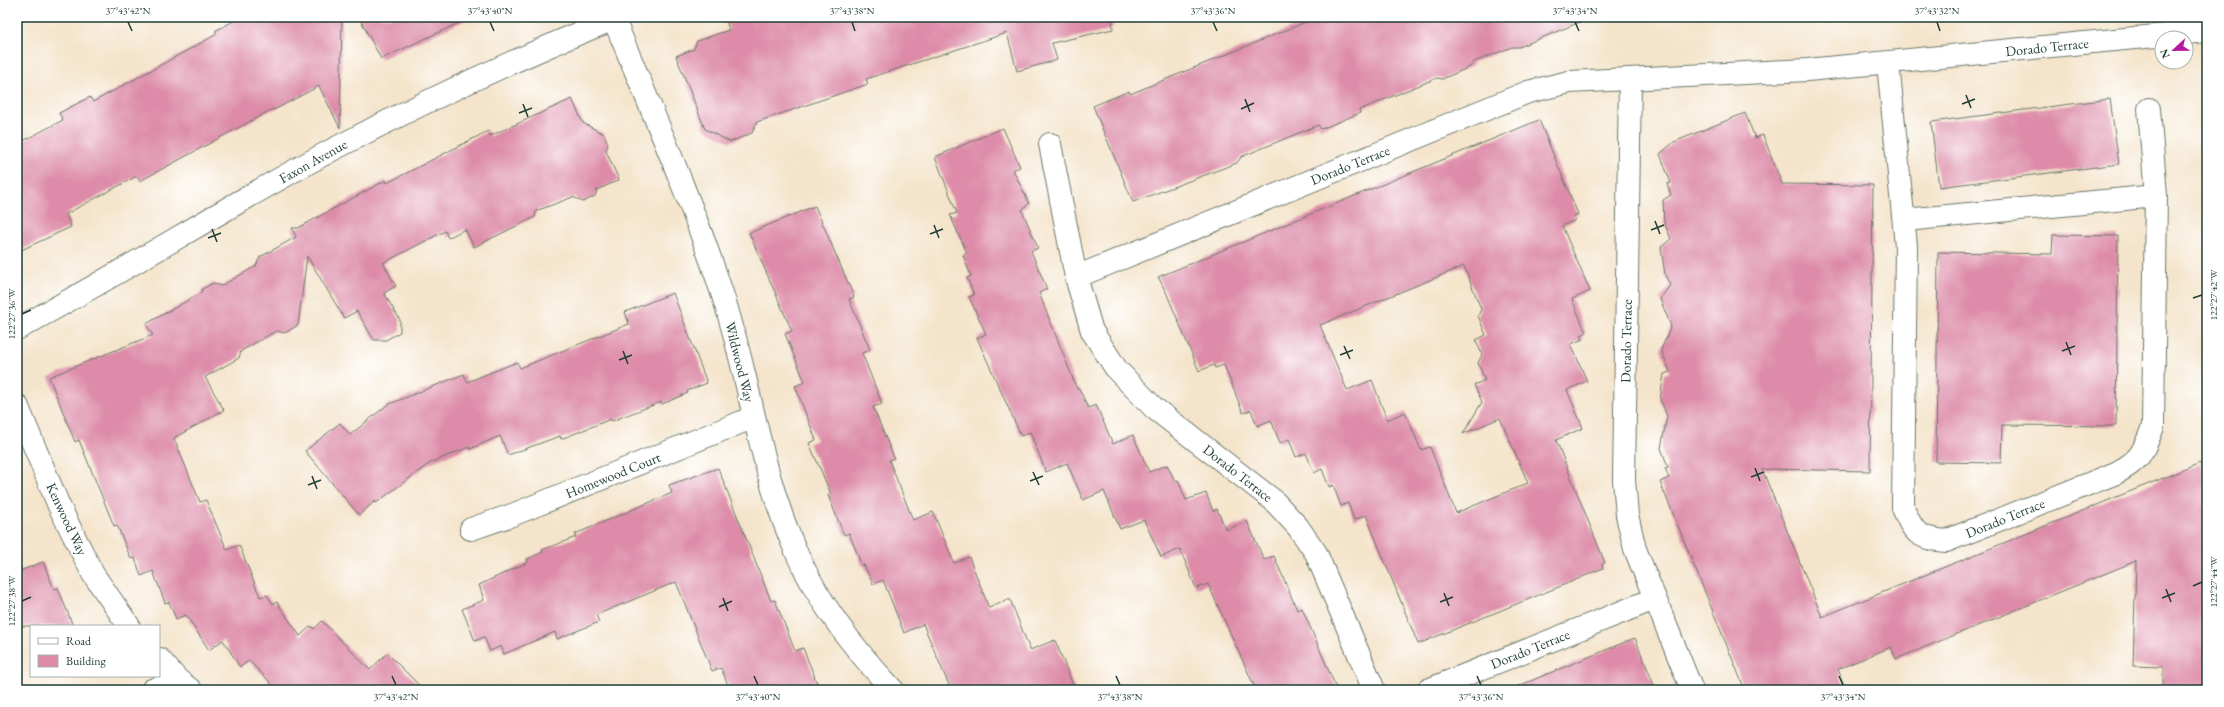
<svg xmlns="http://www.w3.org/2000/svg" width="2224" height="707" viewBox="0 0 2224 707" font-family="'EB Garamond',serif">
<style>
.building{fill:#dd8ba8;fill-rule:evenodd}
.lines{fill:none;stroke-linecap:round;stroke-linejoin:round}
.street-casing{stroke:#6a7769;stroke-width:24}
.street{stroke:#fff;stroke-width:22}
.ticks{fill:none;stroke:#1f3d34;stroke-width:1.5}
.labels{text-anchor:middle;stroke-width:4;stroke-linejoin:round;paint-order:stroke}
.street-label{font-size:14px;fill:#1f3d34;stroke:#fff}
.neatline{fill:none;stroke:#1f3d34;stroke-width:1.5}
.ticks-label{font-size:10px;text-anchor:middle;fill:#1f3d34}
</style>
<rect width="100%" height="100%" fill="#fff"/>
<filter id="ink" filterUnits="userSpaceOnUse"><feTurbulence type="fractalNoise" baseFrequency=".025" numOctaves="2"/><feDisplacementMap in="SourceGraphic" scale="8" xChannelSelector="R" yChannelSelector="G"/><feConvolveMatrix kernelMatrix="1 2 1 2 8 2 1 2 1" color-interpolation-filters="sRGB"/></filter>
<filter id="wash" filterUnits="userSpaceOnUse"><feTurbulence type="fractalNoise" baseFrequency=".012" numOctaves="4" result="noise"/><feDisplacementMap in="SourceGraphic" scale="16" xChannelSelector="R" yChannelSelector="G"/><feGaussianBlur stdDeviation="0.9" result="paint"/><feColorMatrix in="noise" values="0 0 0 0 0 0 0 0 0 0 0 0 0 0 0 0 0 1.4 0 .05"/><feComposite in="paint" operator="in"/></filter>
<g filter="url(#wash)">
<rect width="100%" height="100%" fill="#f4e4cb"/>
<g id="blocks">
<!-- building -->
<path class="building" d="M241 17H342L340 128 319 86 274 110 273 109 140 181 137 176 66 214 71 227 17 252V144L63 120 59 113 90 97 93 102 188 50 217 34 215 31Z
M359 17H472L381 59Z
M725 17H1112L1113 29 1052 43 1057 60 1017 71 1007 33 866 79 868 84 757 122 752 133 730 142 705 129 676 56 694 49 697 41 729 30Z
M1318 17H1590V18L1519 47H1512L1474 62 1470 67 1442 79 1437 78 1359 110 1360 113 1321 129 1318 125 1241 157 1237 163 1133 202 1093 106 1129 91 1130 94Z
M572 99 583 123 604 134 608 144 606 151 619 180 597 190 595 196 583 202 573 197 536 211 535 217 474 247 465 229 448 238 445 231 383 263 396 286 384 293 400 320V332L386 340H374L357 311 344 318 307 256 298 325 285 333 276 331 241 351 239 358 205 377 224 410 174 438 200 502 206 500 227 550 239 545 260 597 267 595 273 604 277 602 300 636 311 626 314 629 322 621 370 670 387 653 424 690H278L249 661 240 667 223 640 209 650 186 615 176 619 169 602 165 603 153 571 141 576 135 558 131 559 117 525 114 526 79 440 75 442 49 377 153 335 146 324 201 293 202 289 213 283 221 286 256 266 260 257 296 237 292 228H298L386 180 387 183 488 131 490 136Z
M2110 99 2119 164 1939 187 1931 122Z
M1745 113 1755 138 1763 135 1782 184 1873 185 1870 471 1762 469 1822 617 2200 463 2207 479V690H2163V667L2133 666 2136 561 1896 659 1891 647 1838 669 1846 690H1745L1660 482 1669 478 1665 468 1668 467 1661 448 1667 416 1660 399 1664 374 1670 372 1661 350 1671 326 1660 299 1670 285 1665 275 1661 247 1671 239 1664 222 1663 200 1671 195 1667 184 1671 183 1660 154 1674 142Z
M1539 120 1578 214 1573 216 1575 220 1562 226 1590 291 1572 299 1586 333 1581 335 1583 339 1571 344 1587 381 1567 390 1583 428 1556 440 1605 563 1602 564 1603 568 1566 584 1418 644 1366 515 1354 520 1348 503 1341 506 1333 485 1329 487 1322 469 1314 473 1306 453 1296 457 1289 439 1280 443 1271 420 1257 426 1251 410 1243 413 1224 365 1215 368 1214 365 1199 371 1166 292 1158 277ZM1464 266 1481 309 1478 316 1486 335 1476 340 1482 355 1478 363 1485 380 1474 385 1482 402 1463 434 1500 418 1528 483 1456 513 1430 447 1421 450 1405 412 1387 420 1372 380 1347 390 1320 325Z
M1003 128 1020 167 1013 170 1029 203 1022 210 1038 248 1031 251 1047 289 1039 293 1077 389 1079 388 1088 408 1096 405 1113 444 1133 435 1149 472 1167 465 1175 481 1178 480 1186 500 1206 493 1213 511 1217 509 1226 530 1247 521 1264 560 1274 556 1297 610 1302 608 1337 690H1256L1208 584 1196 588 1180 549 1161 557 1144 520 1120 529 1104 491 1083 500 1067 463 1046 472 1030 432 1021 436 977 338 986 334 969 297 974 295 967 278 971 276 963 255 967 253 950 215 957 213 935 157Z
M815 206 854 297 849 299 870 350 862 353 882 404 873 407 894 458 889 460 913 520 933 512 954 563 969 557 989 608 1010 599 1030 650 1055 640 1075 690H951L923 624 904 633 883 580 873 584 864 565 862 566 849 533 844 535 828 495 831 494 809 443 816 440 795 386 805 382 785 334 792 331 749 233Z
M2053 235 2118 236 2116 426 2002 425 2001 463 1936 462 1938 252 2052 254Z
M673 293 707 383 687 391 688 393 662 404 661 402 612 421 611 419 561 439 560 436 508 455 500 436 470 449 469 447 430 463 376 503 375 501 359 515 305 451 340 423 350 435 387 405 464 374 467 382 517 362 520 368 629 324 625 312Z
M718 468 771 601 775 600 795 651 803 648 820 690H730L721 668 712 671 676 582 596 615 599 622 557 639 555 632 504 654 501 646 490 651 484 637 475 641 462 609 484 600 479 585 528 562 527 559 543 552 542 550 576 537 575 534 672 493 669 485Z
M43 562 54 589 58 588 73 626H17V572Z
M1635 638 1656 690H1511V689Z"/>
</g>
</g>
<g filter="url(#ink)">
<use href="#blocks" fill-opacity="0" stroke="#6a7769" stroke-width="1"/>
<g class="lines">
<defs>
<path id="street" d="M613 17C651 109 692 201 723 296 751 382 760 475 799 558 822 608 855 650 893 690
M1888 63 1906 246 1903 508C1914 534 1918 538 1946 541L2116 473C2141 460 2143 452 2153 427L2156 196 2149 109
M1630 79 1624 480 1627 515 1635 549 1692 690
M1050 144 1076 277 1092 331 1117 370 1154 408 1273 500 1298 527 1316 553 1374 690
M1905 220 2156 196
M1076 277 1528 92 1569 82 1807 70 2207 31
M17 329C124 272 225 207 332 150 425 101 521 56 619 17
M17 405 59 506 93 574 129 626
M471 529 512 515 754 417
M159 659 178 680 191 690
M152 690 178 680V690
M1428 690 1654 599"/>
</defs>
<!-- street casing -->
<use href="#street" class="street-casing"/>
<!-- street -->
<use href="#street" class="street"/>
</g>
</g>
<!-- ticks -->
<path class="ticks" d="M128 22 132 31M490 22 494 31M852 22 855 31M1213 22 1217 31M1575 22 1579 31M1937 22 1940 31M1966 95 1971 108M1245 99 1250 112M523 104 528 117M1962 104 1975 99M1241 109 1254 103M519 113 532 108M1655 221 1660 234M934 225 939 238M212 229 217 242M1651 230 1664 225M930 234 943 229M208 238 221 233M2193 298 2202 295M22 314 31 310M2066 342 2071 355M1344 346 1350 359M623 351 628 364M2062 351 2075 346M1340 355 1353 350M619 360 632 355M1755 468 1760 481M1033 472 1039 485M312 476 317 489M1751 477 1764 472M1030 481 1043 476M308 485 321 480M2193 586 2202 582M2166 589 2171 602M1444 593 1449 606M723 598 728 611M2162 598 2175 593M22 601 31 597M1440 602 1453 597M719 607 732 601M392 676 396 685M754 676 758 685M1116 676 1120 685M1477 676 1481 685M1839 676 1843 685"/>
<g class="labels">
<!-- street labels -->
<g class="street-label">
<text transform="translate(2047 47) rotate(-6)" y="5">Dorado Terrace</text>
<text transform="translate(313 161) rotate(-29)" y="5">Faxon Avenue</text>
<text transform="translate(1350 165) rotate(-22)" y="5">Dorado Terrace</text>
<text transform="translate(1626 341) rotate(-89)" y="5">Dorado Terrace</text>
<text transform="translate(740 362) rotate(76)" y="5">Wildwood Way</text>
<text transform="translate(1238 473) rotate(38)" y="5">Dorado Terrace</text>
<text transform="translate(613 475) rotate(-22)" y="5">Homewood Court</text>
<text transform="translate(2005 518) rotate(-22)" y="5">Dorado Terrace</text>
<text transform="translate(67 519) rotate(65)" y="5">Kenwood Way</text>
<text transform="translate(1530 649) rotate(-22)" y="5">Dorado Terrace</text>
</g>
</g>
<!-- margin -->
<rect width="2224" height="707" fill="none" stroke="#fff" stroke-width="44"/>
<!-- legend -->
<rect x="30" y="625" width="130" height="52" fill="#ffffff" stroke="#a5b1ae"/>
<rect x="38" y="638" width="20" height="6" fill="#ffffff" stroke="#a5b1ae"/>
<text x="66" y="645" font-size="12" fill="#1f3d34">Road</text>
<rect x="38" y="655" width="20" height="12" fill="#dd8ba8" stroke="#a5b1ae"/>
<text x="66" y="665" font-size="12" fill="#1f3d34">Building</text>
<!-- north arrow -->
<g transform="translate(2174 50) rotate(248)"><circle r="19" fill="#ffffff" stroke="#a5b1ae"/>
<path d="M0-3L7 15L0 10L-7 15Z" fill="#b5179e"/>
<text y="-6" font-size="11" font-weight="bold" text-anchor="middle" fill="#1f3d34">N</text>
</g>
<rect x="22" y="22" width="2180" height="663" class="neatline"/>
<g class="ticks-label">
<text x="128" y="14">37°43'42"N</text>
<text x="490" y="14">37°43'40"N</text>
<text x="852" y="14">37°43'38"N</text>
<text x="1213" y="14">37°43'36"N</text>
<text x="1575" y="14">37°43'34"N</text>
<text x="1937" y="14">37°43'32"N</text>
<text transform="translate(2213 295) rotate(-90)" y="4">122°27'42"W</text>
<text transform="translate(11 314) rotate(-90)" y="4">122°27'36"W</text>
<text transform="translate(2213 582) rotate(-90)" y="4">122°27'44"W</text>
<text transform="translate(11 601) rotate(-90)" y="4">122°27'38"W</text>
<text x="396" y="700">37°43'42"N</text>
<text x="758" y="700">37°43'40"N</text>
<text x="1120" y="700">37°43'38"N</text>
<text x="1481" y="700">37°43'36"N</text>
<text x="1843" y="700">37°43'34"N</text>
</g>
</svg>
